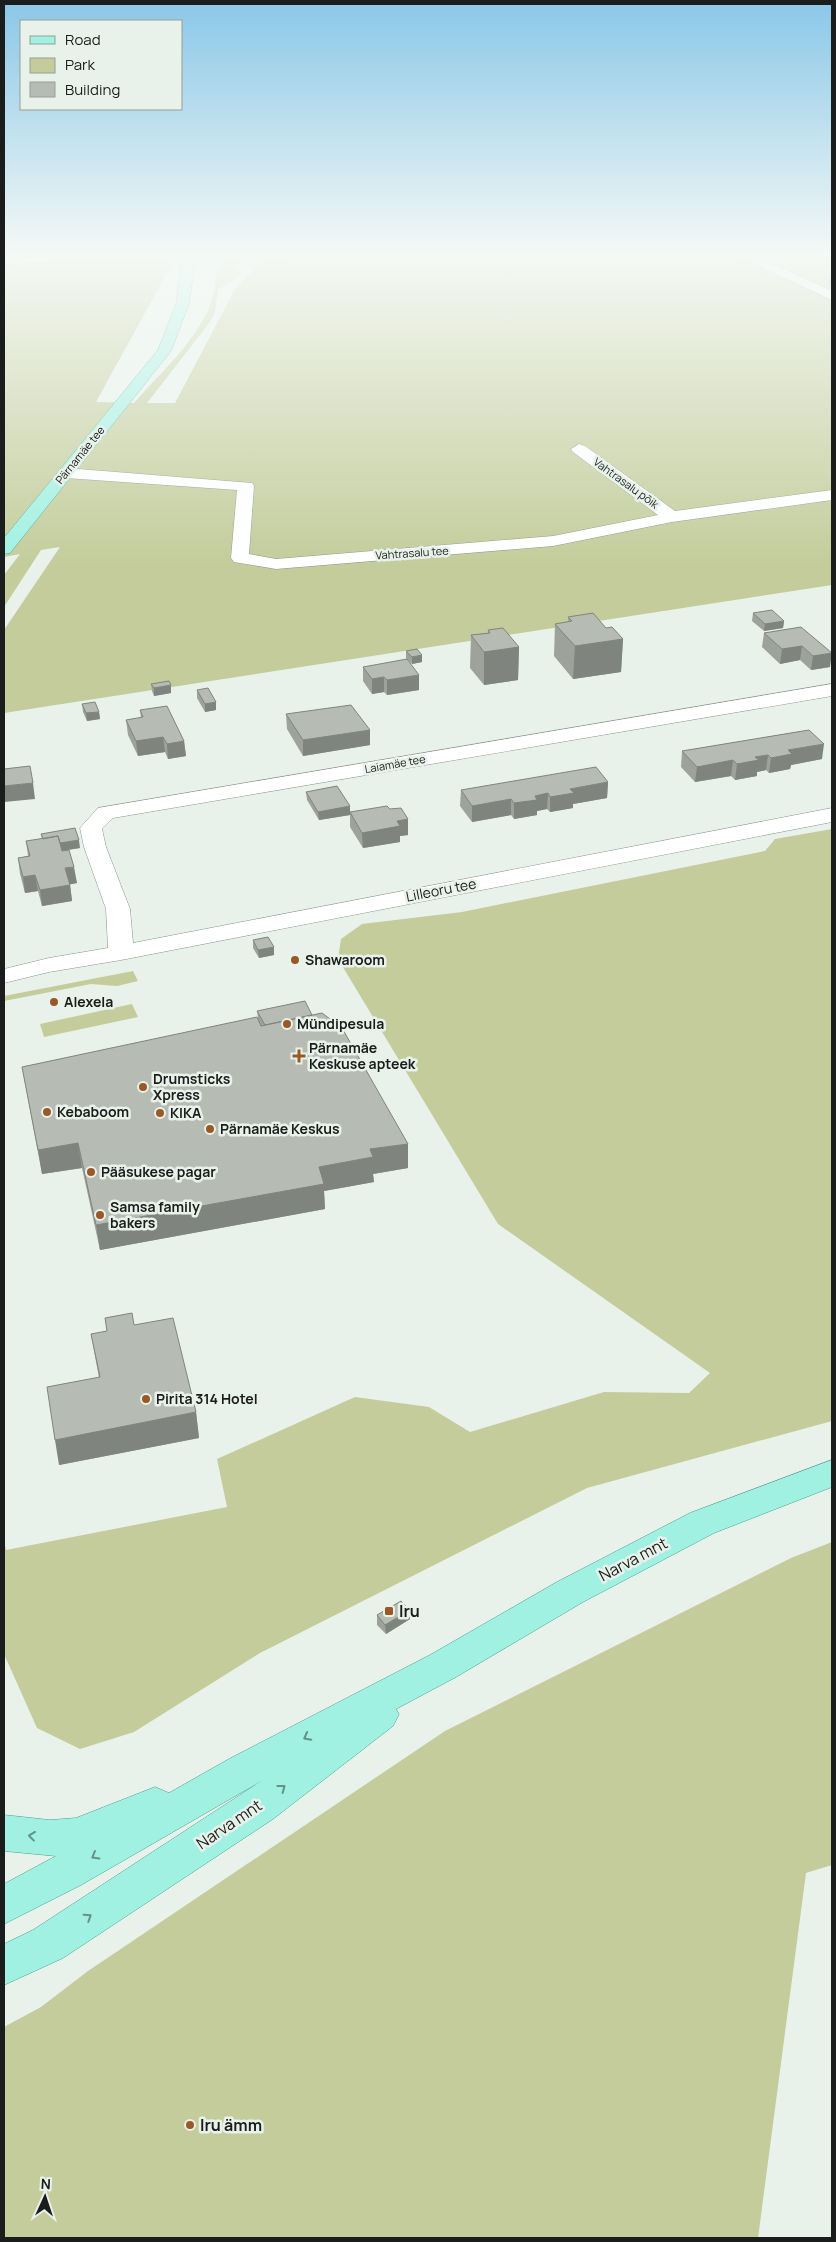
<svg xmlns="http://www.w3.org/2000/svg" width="836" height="2242" viewBox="0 0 836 2242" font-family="Manrope,sans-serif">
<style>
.green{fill:#c3cc9a}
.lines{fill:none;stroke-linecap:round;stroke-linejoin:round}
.minor-casing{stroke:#8b948e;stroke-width:1}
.major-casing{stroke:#48a08f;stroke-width:1}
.minor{fill:#fff;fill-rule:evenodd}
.major{fill:#a0f1e1;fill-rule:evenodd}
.wall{fill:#9da29b}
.shaded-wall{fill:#7f847e}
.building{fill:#b6bcb4;stroke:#7f847e}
.oneway{stroke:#649288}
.poi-dot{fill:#9a5826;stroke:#e8f2eb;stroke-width:2}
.labels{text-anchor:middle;stroke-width:5;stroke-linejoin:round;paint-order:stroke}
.far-street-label{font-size:11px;fill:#1a1d1b;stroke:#e8f2eb}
.street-label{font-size:14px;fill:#1a1d1b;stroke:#e8f2eb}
.poi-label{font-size:14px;font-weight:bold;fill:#1a1d1b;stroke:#e8f2eb;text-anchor:start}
.near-street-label{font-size:16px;fill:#1a1d1b;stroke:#e8f2eb}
.near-poi-label{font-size:16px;font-weight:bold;fill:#1a1d1b;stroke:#e8f2eb;text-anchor:start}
</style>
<rect width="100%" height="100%" fill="#e8f2eb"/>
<!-- green -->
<path class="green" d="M4 253H173L174 260 96 402 134 403C161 372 194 344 210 305 215 293 214 280 219 267L224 263 236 260 241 274 218 290 215 312 210 322 147 403H175L235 289 260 264 254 253H832V585L4 713V630L60 547 41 550 4 607V575L20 554 4 557Z
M832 829V1421L587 1488 260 1653 134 1732 80 1749 37 1728 4 1654V1541L6 1550 227 1507 217 1459 355 1397 429 1407 470 1432 604 1392 689 1393 710 1373 498 1224 338 959 341 939 362 924 462 912 765 851 775 839Z
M133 971 138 981 117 986 91 984 4 1001V996Z
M132 1004 138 1017 44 1037 40 1024Z
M832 1542V1865L806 1873 758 2238H4V2027L41 2007 88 1971 445 1731 791 1558Z"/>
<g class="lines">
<defs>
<path id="minor" d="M95 253H195V254L189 258 4 264V256Z
M731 253H748L832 291V300Z
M579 444 585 446 675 511 832 490V500L672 522 553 546 276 569 234 562 231 558 237 490 66 478 58 473 66 468 252 483 254 486 249 554 276 559 553 536 658 515 573 452 571 449Z
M832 684V696L113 818 102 829 106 847 130 909 133 943 832 808V822L121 960 49 972 4 983V969L49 958 108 948 106 909 84 847 80 828 98 808Z"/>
<path id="major" d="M183 253H198L204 256 294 253 288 257 202 264 195 261 189 304 171 351 10 553 4 554V538L158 350 176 304Z
M832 1460V1487L714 1533 583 1602 456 1677 396 1709 399 1714 393 1726 273 1819 63 1958 4 1985V1944L33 1930 263 1780 81 1885 4 1924V1884L56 1856 4 1851V1815L50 1820 76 1818 155 1787 169 1793 229 1759 430 1655 557 1582 690 1513Z"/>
</defs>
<!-- minor casing -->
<use href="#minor" class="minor-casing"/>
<!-- major casing -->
<use href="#major" class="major-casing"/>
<!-- minor -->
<use href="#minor" class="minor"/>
<!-- major -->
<use href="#major" class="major"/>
</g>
<!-- wall -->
<path class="wall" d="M829 278H832V286L828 284Z
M753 613 784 621 783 628 764 631 752 621Z
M568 617 606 628 623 639 621 672 573 679 554 656 555 624 568 622Z
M801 627 830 667 811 670 800 660 780 664 762 647 764 633Z
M488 630 519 647 518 680 484 685 470 668 471 635 488 633Z
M406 651 422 662 412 664 406 658Z
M363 667 419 675V690L387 695 384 692 372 694 363 681Z
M151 684 171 693 154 696 152 691Z
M197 690 216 702V710L205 712 197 698Z
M82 704 99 712 100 719 87 721 83 712Z
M140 710 184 741 186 756 168 759 165 752 138 756 128 735 126 720 141 718Z
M286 714 370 745 303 756 287 729Z
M809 730 822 759 791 765 790 769 769 773 766 770 757 772V776L735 780 731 776 695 782 681 767 682 751Z
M608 782 607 798 573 804V808L550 812 547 809 537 811V815L514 819 511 815 472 822 460 806 461 790Z
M306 792 350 812 408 835 400 836V842L363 848 350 827V815L319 820 307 800Z
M41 834 80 848 62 851 77 883 70 884 72 901 42 906 38 891 25 893 20 874 18 858 28 856 26 841 42 839Z
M253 940 274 955 259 958 253 948Z
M257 1011 312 1015 408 1144V1168L373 1174 374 1182 324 1191 325 1209 100 1250 82 1168 42 1174 22 1067 258 1018Z
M105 1318 134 1325 196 1412 199 1438 59 1465 99 1378 91 1334 107 1331Z
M410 1610V1619L386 1634 377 1625V1615Z"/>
<!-- shaded-wall -->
<path class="shaded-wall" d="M784 621 783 628 764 631 765 624Z
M623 639 621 672 573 679 575 646Z
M802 646 800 660 780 664 782 649Z
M519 647 518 680 484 685V652Z
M832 653 830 667 811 670 813 656Z
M422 655V662L412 664V657Z
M419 675V690L387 695V680Z
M384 677V692L372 694V679Z
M171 685V693L154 696V688Z
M216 702V710L205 712V704Z
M99 712 100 719 87 721 86 713Z
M370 730V745L303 756V740Z
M163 737 165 752 138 756 136 741Z
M184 741 186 756 168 759 167 744Z
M824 744 822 759 791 765 790 769 769 773 771 758 788 750Z
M768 755 766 770 757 772V776L735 780 737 764 755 757Z
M733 760 731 776 695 782 697 767Z
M608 782 607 798 573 804V808L550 812V797L570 789Z
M33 783 35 799 4 802V786Z
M548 793 547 809 537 811V815L514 819V803L535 796Z
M511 799V815L472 822V806Z
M350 806V815L319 820 318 812Z
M408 819V835L400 836V842L363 848 362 833 397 821Z
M79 840 80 848 46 853 45 845Z
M74 867 77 883 67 885 65 868Z
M35 875 38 891 25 893 23 877Z
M70 885 72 901 42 906 40 890Z
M274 947V955L259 958 258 950Z
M78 1143 82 1168 42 1174 38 1150Z
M408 1144V1168L373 1174 374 1182 324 1191 325 1209 100 1250 96 1225 319 1167 370 1149Z
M196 1412 199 1438 59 1465 55 1440Z
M410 1610V1619L386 1634 385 1625Z"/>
<!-- building -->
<path class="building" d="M772 610 784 621 765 624 753 613Z
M593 613 606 628 612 627 623 639 575 646 555 624 572 621 568 617Z
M801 627 832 653 813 656 802 646 782 649 764 633Z
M503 628 519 647 484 652 471 635 490 633 488 630Z
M417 649 422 655 412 657 406 651Z
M407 659 419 675 387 680 384 677 372 679 363 667Z
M169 681 171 685 154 688 151 684Z
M208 688 216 702 205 704 197 690Z
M95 702 99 712 86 713 82 704Z
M351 705 370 730 303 740 286 714Z
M167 706 184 741 167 744 163 737 136 741 126 720 143 717 140 710Z
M809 730 824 744 788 750 792 754 771 758 768 755 755 757 759 760 737 764 733 760 697 767 682 751Z
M30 766 33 783 4 786V769Z
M596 767 608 782 570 789 574 793 550 797 548 793 535 796 537 800 514 803 511 799 472 806 461 790Z
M337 786 350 806 318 812 306 792Z
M387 806 390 809 401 808 408 819 397 821 400 826 362 833 350 812Z
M75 828 79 840 60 843 58 836 43 839 41 834Z
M58 836 62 851 69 850 74 867 65 868 70 885 40 890 35 875 23 877 18 858 30 856 26 841Z
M268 937 274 947 258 950 253 940Z
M305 1001 312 1015 265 1025 257 1011Z
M322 1013 342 1028 408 1144 370 1149 373 1157 319 1167 324 1184 96 1225 78 1143 38 1150 22 1067 257 1017 261 1026Z
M132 1313 134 1325 173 1318 196 1412 55 1440 47 1387 100 1377 91 1334 107 1331 105 1318Z
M401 1601 410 1610 385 1625 377 1615Z"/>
<!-- one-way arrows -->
<defs><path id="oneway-chevron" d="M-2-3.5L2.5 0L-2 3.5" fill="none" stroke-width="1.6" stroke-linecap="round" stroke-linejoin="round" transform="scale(1.25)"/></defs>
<g class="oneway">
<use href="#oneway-chevron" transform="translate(307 1737) rotate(152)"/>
<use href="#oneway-chevron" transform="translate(282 1788) rotate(-37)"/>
<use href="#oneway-chevron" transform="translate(32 1836) rotate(-173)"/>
<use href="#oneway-chevron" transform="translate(95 1856) rotate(150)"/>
<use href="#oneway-chevron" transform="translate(88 1917) rotate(-33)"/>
</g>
<!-- sky -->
<linearGradient id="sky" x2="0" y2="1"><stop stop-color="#8ac7e7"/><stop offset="0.45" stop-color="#f5f9f6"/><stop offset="1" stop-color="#f5f9f6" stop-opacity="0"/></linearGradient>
<rect width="836" height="567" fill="url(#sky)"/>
<!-- markers -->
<g class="poi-dot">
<circle cx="295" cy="960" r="5"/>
<circle cx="54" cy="1002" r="5"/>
<circle cx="287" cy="1024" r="5"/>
<path d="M296.5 1048.5h5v5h5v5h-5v5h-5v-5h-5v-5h5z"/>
<circle cx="143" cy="1087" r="5"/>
<circle cx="47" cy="1112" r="5"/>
<circle cx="160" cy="1113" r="5"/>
<circle cx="210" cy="1129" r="5"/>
<circle cx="91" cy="1172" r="5"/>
<circle cx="100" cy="1215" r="5"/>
<circle cx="146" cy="1399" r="5"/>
<rect x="384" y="1606" width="10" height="10" rx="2.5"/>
<circle cx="190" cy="2125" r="5"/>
</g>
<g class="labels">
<!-- far-street labels -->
<g class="far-street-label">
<text transform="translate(80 455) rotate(-51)" y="4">Pärnamäe tee</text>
<text transform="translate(626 483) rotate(36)" y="4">Vahtrasalu põik</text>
<text transform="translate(412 553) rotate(-4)" y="4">Vahtrasalu tee</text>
<text transform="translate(395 764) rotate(-10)" y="4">Laiamäe tee</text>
</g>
<!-- street labels -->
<g class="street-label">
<text transform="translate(441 890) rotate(-11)" y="5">Lilleoru tee</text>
</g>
<!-- poi labels -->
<g class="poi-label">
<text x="305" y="965">Shawaroom</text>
<text x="64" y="1007">Alexela</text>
<text x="297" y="1029">Mündipesula</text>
<text x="309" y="1053">Pärnamäe<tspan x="309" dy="16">Keskuse apteek</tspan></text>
<text x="153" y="1084">Drumsticks<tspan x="153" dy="16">Xpress</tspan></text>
<text x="57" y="1117">Kebaboom</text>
<text x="170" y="1118">KIKA</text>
<text x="220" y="1134">Pärnamäe Keskus</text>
<text x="101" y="1177">Pääsukese pagar</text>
<text x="110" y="1212">Samsa family<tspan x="110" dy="16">bakers</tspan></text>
<text x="156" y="1404">Pirita 314 Hotel</text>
</g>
<!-- near-street labels -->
<g class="near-street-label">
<text transform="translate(633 1559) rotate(-28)" y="6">Narva mnt</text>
<text transform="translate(229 1824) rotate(-34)" y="6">Narva mnt</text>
</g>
<!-- near-poi labels -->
<g class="near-poi-label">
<text x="399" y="1617">Iru</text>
<text x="200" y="2131">Iru ämm</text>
</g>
</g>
<!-- border -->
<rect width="836" height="2242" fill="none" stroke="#1a1d1b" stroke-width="10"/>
<!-- legend -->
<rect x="20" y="20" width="162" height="90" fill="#e8f2eb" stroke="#969d98"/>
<rect x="30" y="36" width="25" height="8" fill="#a0f1e1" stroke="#969d98"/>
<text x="65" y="45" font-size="15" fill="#1a1d1b">Road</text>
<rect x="30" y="58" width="25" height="15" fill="#c3cc9a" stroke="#969d98"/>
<text x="65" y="70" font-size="15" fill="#1a1d1b">Park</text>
<rect x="30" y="82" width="25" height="15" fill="#b6bcb4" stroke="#969d98"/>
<text x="65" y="95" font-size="15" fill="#1a1d1b">Building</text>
<!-- north arrow -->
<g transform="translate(45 2197) rotate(3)" stroke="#e8f2eb" stroke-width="4" paint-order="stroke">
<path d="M0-4L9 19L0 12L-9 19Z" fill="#1a1d1b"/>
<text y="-8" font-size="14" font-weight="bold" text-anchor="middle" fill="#1a1d1b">N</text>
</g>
</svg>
